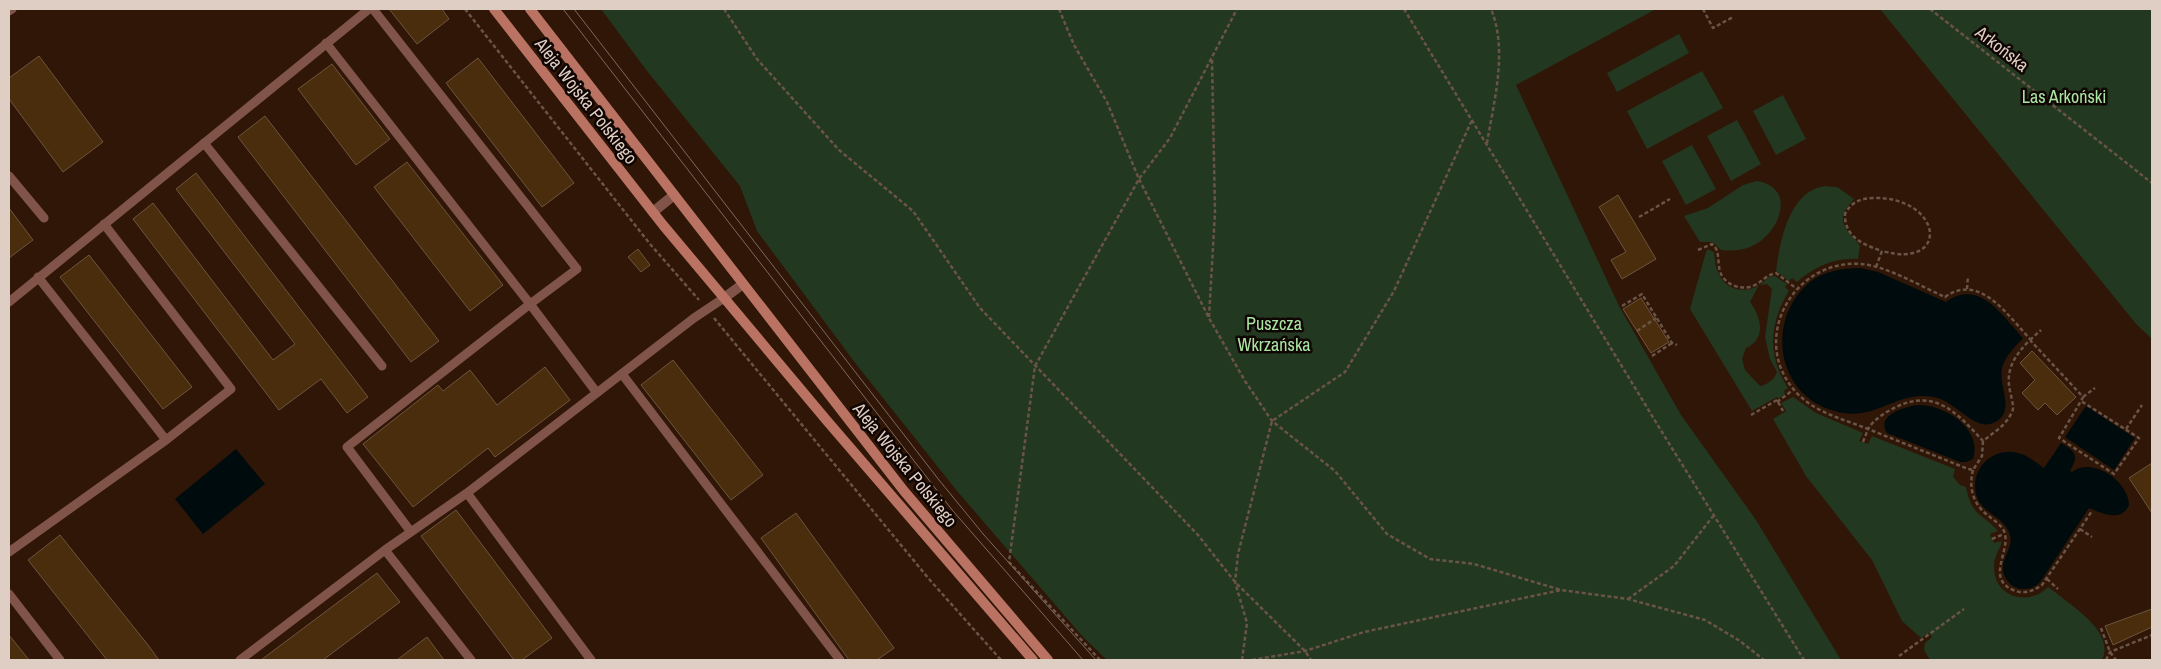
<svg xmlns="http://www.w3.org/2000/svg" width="2161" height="669" viewBox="0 0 2161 669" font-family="'Archivo Narrow',sans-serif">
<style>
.green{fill:#233821}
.water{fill:#000b0e}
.building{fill:#4a2d0c;stroke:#6e553e}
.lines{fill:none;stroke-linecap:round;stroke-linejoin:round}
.path{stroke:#6a5446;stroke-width:2.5;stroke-dasharray:4 2.5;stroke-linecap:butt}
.service{stroke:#81544a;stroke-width:9}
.minor{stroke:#81544a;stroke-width:10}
.secondary{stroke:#ba7362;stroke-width:10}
.tram{stroke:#7f695d;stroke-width:1}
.labels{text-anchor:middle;stroke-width:5;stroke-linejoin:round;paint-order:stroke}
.street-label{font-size:18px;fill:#dfcec4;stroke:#0f0502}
.park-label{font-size:18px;fill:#a8e4a2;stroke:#0f0502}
</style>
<rect width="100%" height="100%" fill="#2f1607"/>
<!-- green -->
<path class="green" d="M601 9H1656L1516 85 1619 306 1681 415 1756 520 1841 660H1107L1083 637 957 491 856 364 757 231 740 186 647 71Z
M1880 9H2152V339L2137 325Z
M1679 34 1689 53 1617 92 1607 73Z
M1702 71 1723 108 1647 149 1627 111Z
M1783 95 1806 139 1776 155 1753 111Z
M1737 120 1761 164 1731 181 1707 136Z
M1692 145 1716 189 1686 205 1662 161Z
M1757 181C1798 188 1779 234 1752 246 1742 251 1731 251 1721 250L1713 242H1700L1684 216 1708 208 1743 185Z
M1825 186 1837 187 1854 199C1852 202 1848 205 1846 209 1836 225 1852 234 1860 246L1858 259C1835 257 1814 267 1797 282L1792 278 1789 281 1776 271C1780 241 1789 191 1825 186Z
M1708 249 1714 252C1715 258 1715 266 1718 272 1724 289 1744 295 1759 285L1750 302C1761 317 1767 338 1746 348L1742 359 1745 370 1760 386C1767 385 1775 379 1777 372L1770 359 1765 337 1772 289 1767 284 1760 285 1769 277 1775 276 1787 284 1785 287 1789 291C1769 323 1767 356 1788 388L1784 391 1785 394 1778 399 1777 397 1752 411 1690 309 1706 252Z
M1793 397 1816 413 1863 433 1859 441 1868 444 1872 436 1955 469 1953 477 1960 485 1966 487C1972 517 1981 512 1998 531L1990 534 1994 543 2002 541C2000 550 1993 558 1994 567 1994 597 2028 607 2048 587L2055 592C2074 608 2115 632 2102 660H1930L1924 650 1925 643 1932 637 1929 633 1921 638 1902 621 1872 560 1806 476 1773 419 1786 411 1781 403Z"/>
<!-- water -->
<path class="water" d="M1860 268 1878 272 1946 302C1980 278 2002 316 2023 338 2015 347 2005 356 2002 368 1998 385 2015 410 1997 421 1976 435 1958 402 1934 397 1891 389 1873 430 1821 406 1773 382 1770 315 1810 282 1824 271 1843 268 1860 268Z
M1919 405C1944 405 1983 428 1973 459L1966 462H1960L1887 433C1875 415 1906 406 1919 405Z
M2086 406 2135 438 2114 470 2065 437Z
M2061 443C2076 452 2079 455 2070 471L2072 472C2093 456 2129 482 2129 505 2121 523 2101 513 2089 508L2041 581C2037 586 2031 589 2025 589 2013 590 2002 578 2003 567 2004 553 2016 545 2008 530 2001 516 1983 513 1977 497 1968 471 1992 446 2018 453 2028 455 2036 463 2044 468Z
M236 449 265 484 203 534 175 499Z"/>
<!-- building -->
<path class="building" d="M389 9H442L449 19 417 44Z
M39 56 103 142 63 172 9 99V78Z
M478 58 574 183 542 207 446 83Z
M332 64 390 139 356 165 298 89Z
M265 116 439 341 411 362 238 137Z
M407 162 503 285 470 311 374 187Z
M196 173 368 397 347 413 321 379 279 410 133 219 153 203 273 360 295 344 176 189Z
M1618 195 1656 259 1622 279 1611 260 1626 252 1599 207Z
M9 208 33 240 9 258Z
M638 249 650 265 641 272 628 257Z
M89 255 192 387 163 409 60 277Z
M1641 298 1669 342 1651 353 1623 309Z
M2032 351 2076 397 2057 415 2045 403 2038 410 2022 393 2035 380 2020 363Z
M673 360 763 475 731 500 641 385Z
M545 367 570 400 495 457 488 448 413 507 363 444 438 385 443 391 470 370 497 405Z
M2152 463V513L2129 478Z
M456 510 552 638 522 660H514L421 536Z
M796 513 894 648 877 660H849L761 538Z
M60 535 148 645 159 660H107L28 560Z
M377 573 400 602 323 660H261Z
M2152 609V627L2113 645 2105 626Z
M9 635 29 660H9Z
M427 637 444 660H397Z"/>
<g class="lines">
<!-- path -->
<path class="path" d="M465 9 650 244 699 300
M724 9 757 59 839 150 913 211 980 308 1198 535 1235 582 1305 651 1311 660
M1059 9 1074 45 1107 102 1139 179 1209 318 1245 381 1272 421 1335 471 1387 534 1430 559 1474 564 1561 590
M1404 9 1665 437 1804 660
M1703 9 1713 28 1733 17
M1930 9 2152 183
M1487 143C1494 101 1508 50 1491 9
M1639 217 1670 199
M1698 250 1712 244 1715 247C1720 254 1717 265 1721 274 1727 286 1743 291 1755 285 1763 281 1766 275 1776 273L1797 289
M1876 267 1882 251C1951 270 1943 197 1874 198 1861 198 1851 202 1845 214 1844 237 1864 245 1882 251
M1967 289 1968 276
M1622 306 1642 294 1672 343 1677 345
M1209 317 1215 212 1212 60
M714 318 929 579 1001 660
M1637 331 1656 318
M2030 340 2041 330
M1652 356 1672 343
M2083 397 2095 388
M1777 402 1793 390
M1751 415 1777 400 1783 411
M2126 429 2142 405
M1983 441 1982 456 1973 470 1968 469 1868 429C1874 419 1886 412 1896 407 1936 388 1958 414 1983 441 1993 433 2005 426 2011 414 2015 408 2012 402 2011 395 2004 371 2014 356 2030 340L2083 397 2081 401 2059 438 2114 474 2139 438 2081 401
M1863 442 1868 429C1843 419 1813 412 1795 391 1749 339 1793 259 1861 264 1887 266 1920 286 1945 297 1980 272 2008 316 2031 340
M1973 470C1968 489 1974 506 1990 517 1995 521 2001 525 2004 531 2012 550 1985 578 2013 590 2024 595 2033 591 2042 585L2092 511
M2080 529 2092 537
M1992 539 2004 534
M2047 579 2058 589
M1628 599 1674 566 1714 515
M2101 628 2110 652 2116 660
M1899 656 1964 609
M1100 660 1009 562 1035 366 1139 179 1170 138 1237 9
M1242 660 1247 623 1235 582 1238 554 1272 421 1345 372 1394 291 1472 120
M1252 660 1305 651 1364 632 1561 590 1628 599 1705 620 1740 641 1764 660
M2106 660 2110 652 2152 635"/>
<!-- service -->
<path class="service" d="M9 11 12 9
M326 43 530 304 577 269 373 9
M204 143 382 366
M9 176 44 218
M38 277 166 440
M9 302 369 9
M622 374 840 660
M467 493 694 318 724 298
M411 532 347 447 530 304 597 393
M9 552 166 440 231 389 104 224
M9 594 60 660
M240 660 385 550
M471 660 385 550 467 493 591 660"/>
<!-- minor -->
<path class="minor" d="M653 212 674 195
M724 298 743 284"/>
<!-- secondary -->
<path class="secondary" d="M494 9 663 225 828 422 1033 660
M530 9 904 491 1048 660"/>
<!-- tram -->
<path class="tram" d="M563 9 953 511 1083 660
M574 9 939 480 984 535 1096 660"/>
</g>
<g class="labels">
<!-- street labels -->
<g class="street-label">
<text transform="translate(2002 49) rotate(38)" y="6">Arkońska</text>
<text transform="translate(586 101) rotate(52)" y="6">Aleja Wojska Polskiego</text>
<text transform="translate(905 465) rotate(51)" y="6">Aleja Wojska Polskiego</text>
</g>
<!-- park labels -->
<g class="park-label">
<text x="2064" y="103">Las Arkoński</text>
<text x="1274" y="330">Puszcza<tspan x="1274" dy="21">Wkrzańska</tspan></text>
</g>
</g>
<!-- border -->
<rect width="2161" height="669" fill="none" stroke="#dfcec4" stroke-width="20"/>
</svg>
